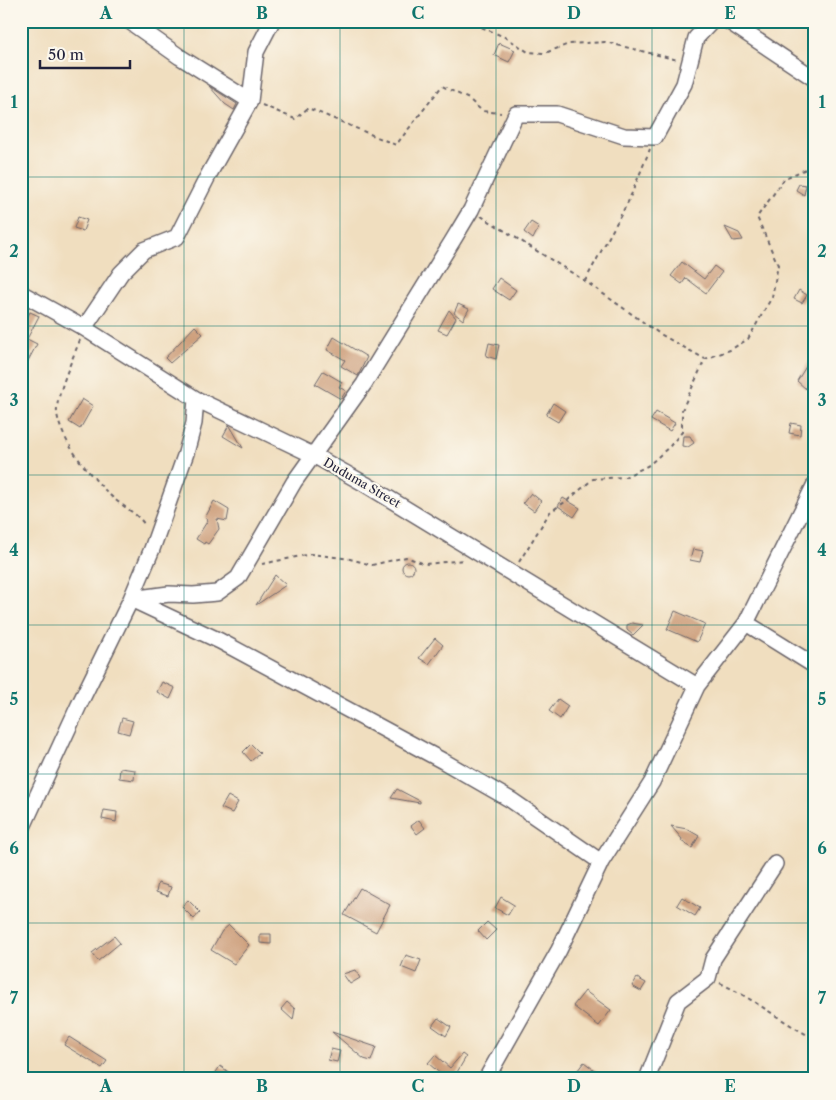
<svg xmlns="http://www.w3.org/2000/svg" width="836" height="1100" viewBox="0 0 836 1100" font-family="'Libre Caslon Text',serif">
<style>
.building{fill:#cd9f7b}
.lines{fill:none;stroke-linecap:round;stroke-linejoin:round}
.minor-casing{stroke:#6a6469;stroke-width:18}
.path{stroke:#6a6469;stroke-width:2;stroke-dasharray:4 4;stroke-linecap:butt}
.minor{stroke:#fff;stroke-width:15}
.grid{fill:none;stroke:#0f766e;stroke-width:1;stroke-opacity:0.55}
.labels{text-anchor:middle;stroke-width:4.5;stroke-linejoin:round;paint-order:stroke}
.street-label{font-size:12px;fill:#22223b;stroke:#fbf7ec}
.neatline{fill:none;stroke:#0f766e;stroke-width:2}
.grid-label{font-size:16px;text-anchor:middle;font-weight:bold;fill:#0f766e}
</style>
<rect width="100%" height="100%" fill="#fbf7ec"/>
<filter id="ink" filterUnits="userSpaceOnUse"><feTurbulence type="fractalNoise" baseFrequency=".02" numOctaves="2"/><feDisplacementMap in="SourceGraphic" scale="10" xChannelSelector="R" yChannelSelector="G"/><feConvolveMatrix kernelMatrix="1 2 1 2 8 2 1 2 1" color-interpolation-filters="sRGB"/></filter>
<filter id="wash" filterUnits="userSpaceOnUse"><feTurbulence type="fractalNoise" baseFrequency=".0096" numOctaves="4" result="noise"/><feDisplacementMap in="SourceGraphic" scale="20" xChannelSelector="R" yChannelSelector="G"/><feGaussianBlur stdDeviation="1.12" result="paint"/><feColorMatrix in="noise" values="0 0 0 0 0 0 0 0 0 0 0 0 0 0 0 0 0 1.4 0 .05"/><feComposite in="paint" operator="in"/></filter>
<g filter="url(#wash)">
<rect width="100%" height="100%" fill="#f0debf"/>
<g id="blocks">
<!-- building -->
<path class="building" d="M499 43 515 50 509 62 494 55Z
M209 86 237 104 234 110 225 104Z
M799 184 806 185 804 195 796 190Z
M78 217 87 220 83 231 74 228Z
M531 222 539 227 533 239 524 232Z
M725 227 739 233 743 240 733 241Z
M682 262 704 279 714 266 722 272 706 293 686 278 682 284 671 276Z
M499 278 516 290 509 300 492 289Z
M799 290 807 295 802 303 794 299Z
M458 304 469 309 463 320 454 313Z
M449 310 456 318 447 334 438 330Z
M30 312 39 316 27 339 37 344 21 374V330Z
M195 326 203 334 170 363 165 358Z
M334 337 367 357 358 376 341 366 345 360 327 350Z
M489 343 499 345 496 359 486 356Z
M815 352V377L806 389 797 381Z
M323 371 342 382 339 387 346 391 341 399 315 384Z
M82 399 93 406 80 429 69 422Z
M553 403 565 411 558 422 546 415Z
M656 412 675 423 670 431 651 420Z
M791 423 801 425 800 435 789 433Z
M229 425 230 426 243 448 223 436Z
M683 436H690L694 443 688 447 682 446Z
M531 493 541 501 534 511 523 503Z
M563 498 580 508 574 517 558 506Z
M214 501 229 510 227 521 217 519 219 529 208 544 205 542 204 544 196 539 208 520 205 518Z
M693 549 703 551 700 562 690 560Z
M402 568a6 6 0 1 1 12 0a6 6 0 1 1-12 0Z
M275 575 286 585 256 605Z
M675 611 705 624 697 642 667 629Z
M632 623 643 625 633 635 627 630V625Z
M435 638 443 645 429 664 419 658Z
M162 682 175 688 170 699 157 692Z
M558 699 568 706 560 719 549 711Z
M122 718 133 721 129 734 118 731Z
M251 744 260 753 251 761 243 752Z
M120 768 135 770 134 780 119 778Z
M397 789 420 801V803L391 798Z
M228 796 238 802 232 813 221 808Z
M104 810 117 812 116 822 102 819Z
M419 820 425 828 417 834 411 826Z
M671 826 687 829 699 836 692 848 681 841 682 839Z
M158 883 171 887 168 896 156 892Z
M360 888 390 905 376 932 344 915Z
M501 897 514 905 508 915 495 908Z
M682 897 700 908 695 916 677 905Z
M188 900 200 912 194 919 182 907Z
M487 922 496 930 486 940 478 931Z
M229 925 249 945 234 964 211 950 222 931Z
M260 934H271V944L260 943Z
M114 936 120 943 98 961 92 953Z
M406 955 421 960 416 973 401 967Z
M355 970 360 978 350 984 343 974Z
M637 978 646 983 641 991 632 986Z
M585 991 611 1010 599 1026 573 1006Z
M287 1002 295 1009 293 1020 281 1009Z
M438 1018 451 1027 446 1036 432 1026Z
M332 1032 376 1047 371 1061 364 1059Z
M69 1037 107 1061 102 1068 64 1045Z
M331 1049 340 1051 337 1062 328 1060Z
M462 1054 466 1057 453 1079 443 1076 428 1063 435 1055 450 1068Z
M584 1062 606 1079H571Z
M220 1066 230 1073 225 1079 215 1074Z"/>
</g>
</g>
<g filter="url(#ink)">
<use href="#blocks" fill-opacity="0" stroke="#6a6469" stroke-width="1"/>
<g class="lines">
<defs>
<path id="minor" d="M129 21 180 57 250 101
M728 21 815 79
M21 293 84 328 196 399 313 455 365 484 697 686
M84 328 121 273 144 250 177 237 209 174 250 101 256 52 272 21
M131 599 169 594 193 595 217 593 238 578 294 482 364 384 453 240 471 210 516 114H557L624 136 655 137 684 84 696 38 712 21
M131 599 220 641 443 761 511 800 601 862
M746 623 815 666
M21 831 79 705 131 599 152 549 186 453 194 423 196 399
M486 1079 559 950 601 862 652 782 697 686 746 623 815 484
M647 1079 678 1001 708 978 713 959 775 864"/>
</defs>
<!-- minor casing -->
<use href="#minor" class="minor-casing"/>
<!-- path -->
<path class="path" d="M467 21 507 38 528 52 545 53 569 44 605 42 678 60
M262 105 295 119 308 108 396 145 442 86 469 99 482 111 501 113
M481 216 585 281 660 334 705 359
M585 281 629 200 650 149
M80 340C74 355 55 398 57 413 60 440 89 474 108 493 119 505 135 511 145 525
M519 562 550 512 568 500 593 479 625 477 649 465 670 446 682 432V410L705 359 730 350 748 339 772 297 778 265 757 217 785 178 806 169 815 143
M262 564 311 554 350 559 372 565 406 557 425 564 465 560
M720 983C754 999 782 1022 815 1039"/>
<!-- minor -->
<use href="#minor" class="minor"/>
</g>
</g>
<!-- grid -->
<path class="grid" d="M184 21V1079M340 21V1079M496 21V1079M652 21V1079M21 177H815M21 326H815M21 475H815M21 625H815M21 774H815M21 923H815"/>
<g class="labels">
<!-- street labels -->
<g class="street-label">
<text transform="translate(362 483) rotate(30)" y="4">Duduma Street</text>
</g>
</g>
<!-- margin -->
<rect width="836" height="1100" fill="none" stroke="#fbf7ec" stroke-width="55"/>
<!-- scale -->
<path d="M40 60v8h90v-8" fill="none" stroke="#22223b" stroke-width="2.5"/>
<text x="48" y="60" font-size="15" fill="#22223b" stroke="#fbf7ec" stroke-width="4" paint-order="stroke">50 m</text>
<rect x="28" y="28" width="780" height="1044" class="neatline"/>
<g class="grid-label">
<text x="106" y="19">A</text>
<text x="262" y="19">B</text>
<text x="418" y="19">C</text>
<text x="574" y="19">D</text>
<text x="730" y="19">E</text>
<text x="14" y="108">1</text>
<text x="822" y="108">1</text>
<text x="14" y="257">2</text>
<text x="822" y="257">2</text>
<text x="14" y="406">3</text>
<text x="822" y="406">3</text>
<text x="14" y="556">4</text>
<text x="822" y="556">4</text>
<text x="14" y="705">5</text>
<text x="822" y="705">5</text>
<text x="14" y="854">6</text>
<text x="822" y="854">6</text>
<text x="14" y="1004">7</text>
<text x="822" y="1004">7</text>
<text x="106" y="1092">A</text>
<text x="262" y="1092">B</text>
<text x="418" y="1092">C</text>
<text x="574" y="1092">D</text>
<text x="730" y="1092">E</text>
</g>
</svg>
